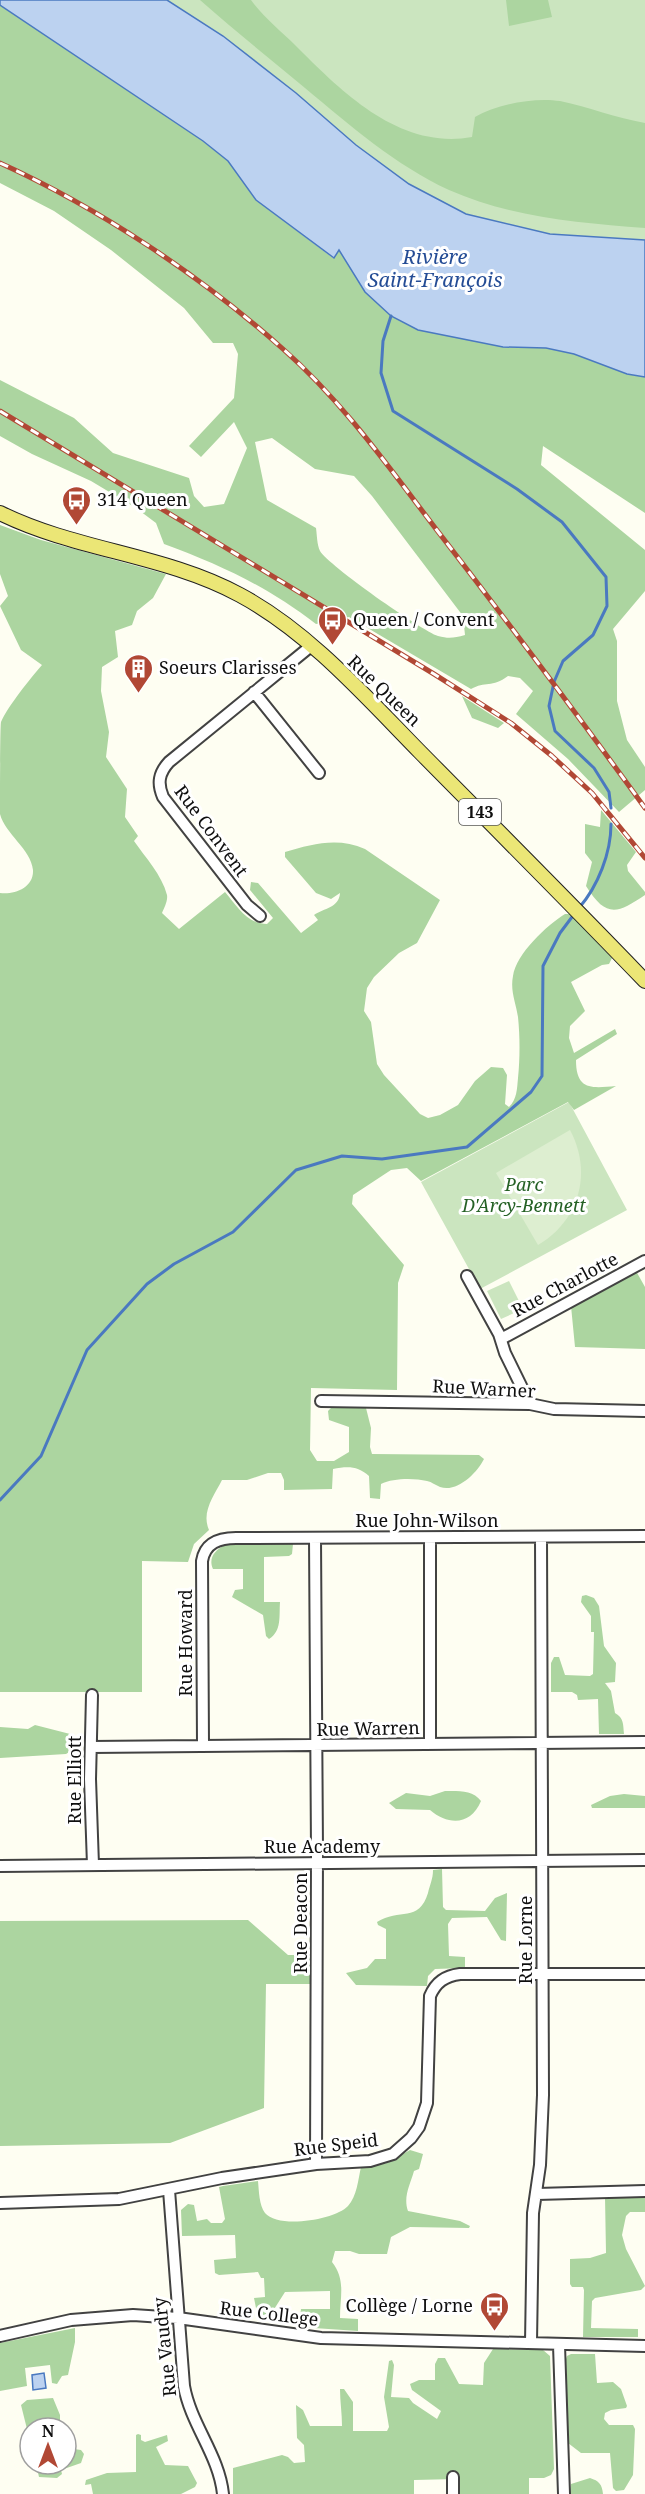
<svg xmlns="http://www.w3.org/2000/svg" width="645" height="2494" viewBox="0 0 645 2494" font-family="'Noto Serif',serif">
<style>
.green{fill:#cbe5bf}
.forest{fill:#acd5a0;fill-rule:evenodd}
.pitch{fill:#ddeed0}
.water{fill:#bcd2f0;stroke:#4a79c0;stroke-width:1.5}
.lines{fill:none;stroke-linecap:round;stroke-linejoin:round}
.stream{stroke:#4a79c0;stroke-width:3}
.minor-casing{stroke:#424242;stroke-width:14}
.major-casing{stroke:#202020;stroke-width:16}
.minor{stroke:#fff;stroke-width:10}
.major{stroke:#ebe676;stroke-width:14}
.rail-casing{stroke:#b14835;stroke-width:5}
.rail{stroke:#fff;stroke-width:3;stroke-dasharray:9;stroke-linecap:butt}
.labels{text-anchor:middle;stroke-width:6;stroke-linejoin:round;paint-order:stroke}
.shield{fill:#fff;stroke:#575757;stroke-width:1.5}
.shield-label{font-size:16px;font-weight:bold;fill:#0f0f0f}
.poi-label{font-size:18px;fill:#0f0f0f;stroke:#fff;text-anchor:start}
.street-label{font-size:18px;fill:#0f0f0f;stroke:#fff}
.park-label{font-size:18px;font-style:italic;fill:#256125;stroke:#fff}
.water-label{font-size:20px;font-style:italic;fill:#244c95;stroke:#fff}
</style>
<rect width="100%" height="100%" fill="#fefef2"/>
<!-- green -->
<path class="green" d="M167 0H645V240L550 234 466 214 409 184 356 145 296 93 223 36Z
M569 1102 627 1210 480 1289 421 1182Z
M509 1281 523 1309 501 1319 487 1291Z"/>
<!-- forest -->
<path class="forest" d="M200 0H251C263 17 281 31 296 46 343 93 400 150 472 137L475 117C497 104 535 97 560 101 589 107 616 118 645 123V228C579 223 510 217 449 190 395 165 351 126 305 88 270 59 234 30 200 0Z
M506 0H548L552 17 509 26Z
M0 5 203 141 228 161 256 200 333 258 339 249 365 291 503 347 546 348 574 354 627 374 645 377V513L543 446 541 465 645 550V591L613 629 617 641V701L627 740 645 767V790L619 812 568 759 516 714 533 691 520 678 508 676C492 688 485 681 471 689L349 617 316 624C266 586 223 566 164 544L156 523 136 508 91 481 32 454 0 436V380L74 418 113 453 189 478 194 496 204 507 224 504 247 448 234 422 201 457 189 446 234 398 238 354 233 343H213L184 308 111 250 54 211 0 183ZM272 438 315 469 354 476 372 496 463 616 465 635C454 638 449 639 438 636 422 631 328 565 320 551 317 545 317 535 316 528L267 500 255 442Z
M0 525 41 540 166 574 153 598 137 611 132 625 115 631 118 657 102 667 101 691 109 732 106 757 127 789 125 817 138 836 134 841C145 857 162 875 167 895 168 901 164 908 162 913L179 929 225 892C237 906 247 924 267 924L273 918 250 890 251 882 258 883 301 933 318 920 314 915C324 908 339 908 340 893L331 899 316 893 285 857V852C312 844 338 837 365 849L440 900 417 943 399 953 374 977 367 988 364 1011 371 1022 377 1064 384 1075 420 1114 428 1118 440 1115 458 1105 475 1081 491 1067 503 1068 507 1075 505 1104 509 1107C517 1099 517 1089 518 1078 520 1058 520 1037 518 1017 516 1003 510 991 513 976 516 954 547 925 565 914H570L612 958 609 964 602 965 571 982 585 1011 570 1026 569 1038 574 1053 615 1029 617 1034 576 1060C576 1091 592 1088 616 1086L574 1110 568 1102 421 1181 407 1168 391 1170 353 1195 352 1204 404 1265 398 1283 397 1390 311 1388 310 1450 317 1461H334L349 1452V1427L329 1420 328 1411 332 1407 366 1408 371 1428 370 1447 372 1454 479 1455 484 1459C477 1473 457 1493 440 1487 435 1485 432 1482 427 1481 414 1478 393 1478 381 1484L380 1499 370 1498 369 1476C358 1466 348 1466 333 1469L332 1489 284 1490V1480L281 1473H268L247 1480H222C214 1496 201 1512 209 1530L194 1544 188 1562 142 1561V1692H0V893C14 895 34 888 33 870 31 849 5 834 0 814 0 807 0 727 1 722 8 706 30 679 42 665L21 650 0 606 8 596 0 574Z
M462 696 504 723 498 728 472 718Z
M601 810 636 852 627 865 628 871 645 892V895C617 914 606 918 586 886L592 862 585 853V824L600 827Z
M636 1271 645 1287V1349L575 1347 571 1306Z
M293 1544 292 1554 289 1556 264 1557V1602H280C279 1616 282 1631 269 1639L266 1636 263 1615 232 1597 235 1590 243 1589V1569H213C208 1558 215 1550 225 1545Z
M586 1595 594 1598 599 1606 604 1646 616 1663 615 1682 605 1683 611 1691 615 1713C624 1718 623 1724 624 1734H599L598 1699 578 1700 577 1695 572 1692H551V1663L554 1657H559L565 1675 590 1676 593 1674 594 1632H591V1616L581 1602 582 1596Z
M35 1725 74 1735 77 1747 66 1754 0 1758V1727L28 1729Z
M445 1791C459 1791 473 1790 481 1801 471 1825 449 1826 430 1810L396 1809 389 1803 406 1793 430 1796Z
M624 1794 645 1796V1808H592L591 1805 610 1796Z
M442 1869 443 1907 446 1910 485 1911 495 1898 507 1893 506 1941 501 1940 487 1917 452 1918 448 1924 449 1956 465 1957V1968L435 1969 428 1976 427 1986 356 1985 346 1973 367 1968 375 1959H386V1929L378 1925 377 1922C399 1908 419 1923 428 1893 430 1884 433 1879 433 1870Z
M248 1920 288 1955H310V1984H266L264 2108 170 2143 0 2146V1921Z
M410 2150 423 2154 419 2169 414 2171C410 2185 403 2197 408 2211L460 2221 470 2226 469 2228 410 2227 391 2237 387 2254H359L350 2251H335L332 2262C346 2280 340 2296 340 2318L358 2319V2331L299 2327 301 2309H330V2291L285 2292 271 2314 262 2315 257 2313 254 2298 265 2297 264 2278H261L258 2272 219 2275 215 2273 214 2260 236 2258 235 2235 182 2236 181 2210 188 2204 194 2205 197 2221 207 2219 211 2223H222L225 2219 219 2187 223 2186 258 2181C259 2191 259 2205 265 2213 278 2229 335 2220 348 2206 357 2196 358 2180 361 2167L387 2163Z
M605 2197H645V2212H630L626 2216 622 2235 626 2249 645 2286 641 2290 595 2298 592 2301 591 2328 638 2329V2337H583L584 2290 583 2287H572L570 2284V2259L590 2258 606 2253Z
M75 2328V2342L68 2375 62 2376 57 2384 52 2383 50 2365 25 2368 27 2386 0 2391V2343Z
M493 2349 543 2350 550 2356 554 2469 551 2475 544 2478H529V2494H458V2481L456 2479 414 2480V2494H233V2468L282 2455 288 2457 294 2463 305 2462 304 2445 297 2438 296 2405 303 2410 310 2426H342C342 2414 340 2401 340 2389H344L353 2402V2431H387L389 2427 384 2397 389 2361 392 2360 394 2365 391 2397 409 2398 413 2403 437 2419 441 2411 412 2390 410 2384 419 2380H435V2364L438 2358H445L459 2384 483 2385 484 2363Z
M571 2354H595L597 2383 613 2382 621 2389 627 2406 626 2408 611 2410 605 2413 604 2419 609 2425H633L635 2429 633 2475 624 2490 616 2491 613 2488 610 2453H581L568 2443 566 2359 567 2356Z
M53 2398 60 2415V2428H30V2441L21 2405 27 2400Z
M138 2434 141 2435V2440L145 2442 167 2435 168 2441 156 2447 165 2465 188 2466 197 2483 195 2487 181 2494H93L91 2484 85 2485 86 2480 107 2473 136 2472V2435Z
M66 2448 81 2450 84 2454 81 2463 61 2470 62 2474 57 2478 39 2477 36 2464H66Z
M590 2478C599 2481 602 2484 603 2494H570L571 2484Z"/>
<!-- pitch -->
<path class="pitch" d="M570 1130C593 1173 579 1221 538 1245L496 1173Z"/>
<!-- water -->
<path class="water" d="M0 0H167L223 36 296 93 356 145 409 184 466 214 550 234 645 240V377L627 374 574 354 546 348 503 347 418 330 391 316 365 292 339 250 334 258 256 200 228 161 203 141 0 5Z
M44 2373 46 2388 33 2390 32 2375Z"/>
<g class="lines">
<!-- stream -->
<path class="stream" d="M391 316 383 341 381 373 393 411 517 489 562 522 606 577 607 606 593 635 563 661 554 682 549 706 555 731 594 768 609 792 611 808
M579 908C598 886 611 853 611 824
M0 1500 41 1456 87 1350 147 1284 174 1264 233 1232 296 1170 342 1156 382 1159 467 1147 531 1092 542 1076 543 966 560 933 575 913"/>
<defs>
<path id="minor" d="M254 692 319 773
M260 916 247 905 163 797C157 783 159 773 169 762L311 646
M467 1276 499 1334 505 1353 530 1404
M501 1339 645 1261
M321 1401 530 1404 554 1409 645 1411
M315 1538 317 1852 316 2164
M92 1695 90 1779 93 1865
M430 1744V1538
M203 1745 202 1561C205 1543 219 1538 236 1538L645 1536
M91 1747 645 1742
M0 1866 645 1860
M169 2190 184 2386C191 2425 219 2455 223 2494
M537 2194 645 2191
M0 2203 119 2199 222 2178 316 2164 370 2161 393 2154 411 2138 419 2127 427 2103 430 1996C436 1982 445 1976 460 1974H645
M0 2336 71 2320 133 2315 178 2318 321 2338 645 2346
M531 2343 533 2213 540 2165 543 2095 541 1537
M559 2345 564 2494
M453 2477V2494"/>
<path id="major" d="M0 513C77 551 164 554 240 595 309 632 365 696 420 752 495 828 571 904 645 981"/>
</defs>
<!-- minor casing -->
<use href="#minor" class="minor-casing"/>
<!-- major casing -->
<use href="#major" class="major-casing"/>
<!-- minor -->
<use href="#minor" class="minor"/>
<!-- major -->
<use href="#major" class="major"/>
<defs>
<path id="rail" d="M0 163C99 208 201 276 283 349 342 401 388 466 436 529 507 621 577 714 645 808
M0 411 434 674 511 723 552 756 592 793 645 858"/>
</defs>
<!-- rail casing -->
<use href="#rail" class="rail-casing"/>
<!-- rail -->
<use href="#rail" class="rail"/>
</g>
<!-- icons -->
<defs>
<symbol id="bus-pin" viewBox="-11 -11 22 30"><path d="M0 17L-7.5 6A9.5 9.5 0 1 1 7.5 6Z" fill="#b14835" stroke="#fff"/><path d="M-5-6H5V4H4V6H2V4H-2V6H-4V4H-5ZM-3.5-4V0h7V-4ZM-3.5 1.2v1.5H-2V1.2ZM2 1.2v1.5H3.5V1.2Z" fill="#fff"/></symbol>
<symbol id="building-pin" viewBox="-11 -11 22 30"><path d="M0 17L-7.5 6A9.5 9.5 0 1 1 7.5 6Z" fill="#b14835" stroke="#fff"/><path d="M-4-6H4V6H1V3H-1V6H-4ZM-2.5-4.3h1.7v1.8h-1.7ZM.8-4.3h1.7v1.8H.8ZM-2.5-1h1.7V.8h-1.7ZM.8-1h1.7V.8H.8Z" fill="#fff"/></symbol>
</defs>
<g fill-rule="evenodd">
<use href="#bus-pin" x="60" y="484" width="33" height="45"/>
<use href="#bus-pin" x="316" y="604" width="33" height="45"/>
<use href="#building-pin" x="122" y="652" width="33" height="45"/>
<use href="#bus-pin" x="478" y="2290" width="33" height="45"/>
</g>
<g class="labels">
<!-- shield labels -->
<rect class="shield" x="459" y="799" width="42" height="26" rx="4.5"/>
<g class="shield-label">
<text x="480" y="818">143</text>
</g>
<!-- poi labels -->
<g class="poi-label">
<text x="97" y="506">314 Queen</text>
<text x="353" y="626">Queen / Convent</text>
<text x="159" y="674">Soeurs Clarisses</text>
<text x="473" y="2312" text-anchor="end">Collège / Lorne</text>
</g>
<!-- street labels -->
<g class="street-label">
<text transform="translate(384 691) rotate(44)" y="6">Rue Queen</text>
<text transform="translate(211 831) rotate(53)" y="6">Rue Convent</text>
<text transform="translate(565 1285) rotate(-28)" y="6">Rue Charlotte</text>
<text transform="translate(484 1389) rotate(3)" y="6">Rue Warner</text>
<text x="427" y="1527">Rue John-Wilson</text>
<text transform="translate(186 1643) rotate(-90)" y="6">Rue Howard</text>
<text transform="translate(368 1729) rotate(-1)" y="6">Rue Warren</text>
<text transform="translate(75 1780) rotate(-90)" y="6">Rue Elliott</text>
<text x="322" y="1853">Rue Academy</text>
<text transform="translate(301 1923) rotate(-90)" y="6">Rue Deacon</text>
<text transform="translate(526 1940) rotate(-90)" y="6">Rue Lorne</text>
<text transform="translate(336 2145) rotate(-7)" y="6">Rue Speid</text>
<text transform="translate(269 2314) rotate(7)" y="6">Rue College</text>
<text transform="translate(165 2347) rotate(-96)" y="6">Rue Vaudry</text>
</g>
<!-- park labels -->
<g class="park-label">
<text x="524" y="1191">Parc<tspan x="524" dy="21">D'Arcy-Bennett</tspan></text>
</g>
<!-- water labels -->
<g class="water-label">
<text x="435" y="264">Rivière<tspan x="435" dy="23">Saint-François</tspan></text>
</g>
</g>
<!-- north arrow -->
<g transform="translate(48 2446)"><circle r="28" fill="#ffffff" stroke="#9f9f9f" stroke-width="1.5"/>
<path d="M0-4.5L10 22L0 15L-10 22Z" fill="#b14835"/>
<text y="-9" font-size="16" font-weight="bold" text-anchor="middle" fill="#0f0f0f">N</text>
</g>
</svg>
